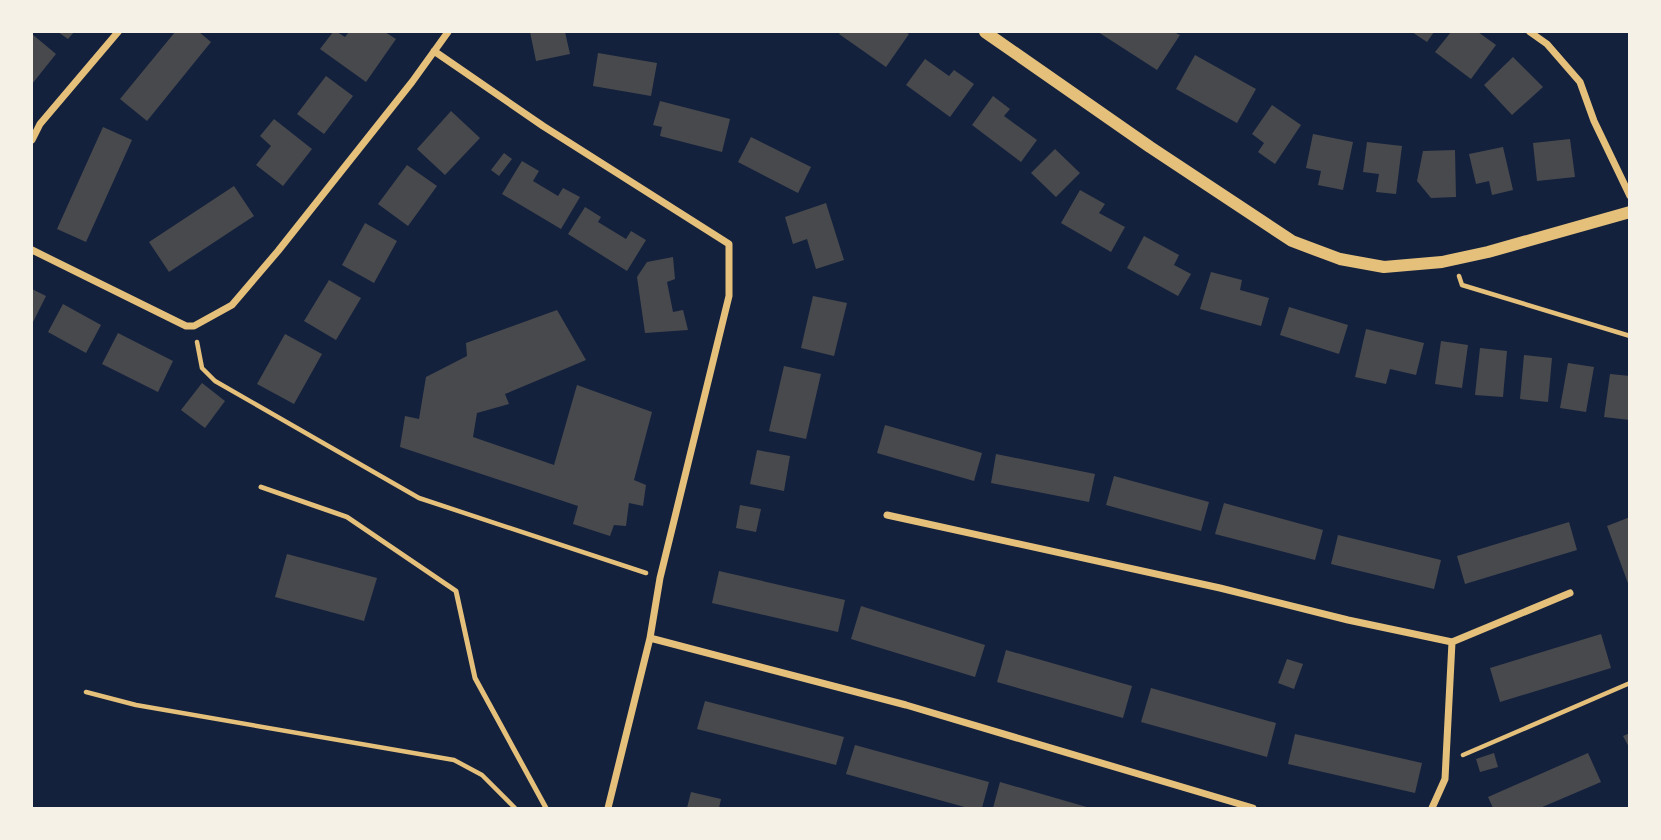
<svg xmlns="http://www.w3.org/2000/svg" width="1661" height="840" viewBox="0 0 1661 840" font-family="Karla,sans-serif">
<style>
.building{fill:#48494c}
.lines{fill:none;stroke-linecap:round;stroke-linejoin:round}
.path{stroke:#e5c07b;stroke-width:4.5}
.service{stroke:#e5c07b;stroke-width:5}
.minor{stroke:#e5c07b;stroke-width:7}
.tertiary{stroke:#e5c07b;stroke-width:12}
</style>
<rect width="100%" height="100%" fill="#14213d"/>
<!-- building -->
<path class="building" d="M58 32H74L68 39Z
M175 32H199L211 42 147 121 120 99Z
M333 32H337L345 37 349 32H385L396 39 366 82 320 49Z
M530 32H565L570 54 536 61Z
M841 32H905L909 34 886 67 839 34Z
M1098 32H1174L1180 35 1157 70Z
M1412 32H1434L1427 42Z
M1451 32H1478L1496 45 1471 79 1435 52Z
M32 34 56 54 32 84Z
M598 53 657 63 651 96 593 86Z
M1195 55 1256 89 1237 123 1176 89Z
M1513 57 1543 87 1512 115 1484 85Z
M925 59 949 76 954 70 974 84 950 117 906 85Z
M326 76 353 96 324 134 297 114Z
M993 96 1010 109 1004 116 1037 140 1021 162 972 125Z
M660 101 730 119 722 152 660 136 662 127 653 125Z
M1272 105 1301 125 1275 164 1258 152 1264 143 1252 134Z
M451 111 480 138 445 175 417 149Z
M274 119 312 149 283 186 256 165 271 146 260 136Z
M103 127 132 140 86 242 57 229Z
M1313 134 1353 142 1343 190 1318 185 1321 171 1306 168Z
M751 137 811 167 798 193 738 162Z
M1570 139 1575 177 1537 181 1533 143Z
M1367 142 1402 146 1396 194 1376 192 1379 174 1363 172Z
M1503 147 1513 190 1492 195 1489 181 1476 184 1469 154Z
M1055 149 1080 173 1056 197 1031 173Z
M1455 150 1456 197 1431 198 1417 181 1423 151Z
M504 153 512 159 499 176 491 170Z
M522 161 539 171 533 181 558 196 563 188 580 197 561 229 502 194Z
M407 165 437 186 408 226 378 204Z
M234 186 254 216 169 272 149 242Z
M1080 190 1105 204 1099 213 1125 227 1111 252 1061 223Z
M826 203 844 260 816 269 807 239 793 244 785 217Z
M585 207 601 217 598 222 626 239 631 231 646 240 627 271 568 234Z
M365 223 397 241 374 283 342 265Z
M1144 236 1179 255 1174 265 1191 274 1178 296 1127 268Z
M673 257 675 279 667 282 673 312 683 310 688 330 645 333 637 277 647 262Z
M1211 272 1242 280 1240 290 1269 298 1261 326 1200 309Z
M329 280 361 298 336 340 304 321Z
M32 289 46 296 32 324Z
M813 296 847 303 834 356 801 348Z
M63 304 101 325 86 353 48 332Z
M1289 307 1348 325 1339 354 1280 335Z
M557 310 586 360 505 394 509 404 477 413 473 437 554 465 577 385 652 412 634 480 646 485 643 506 629 503 626 526 614 525 610 536 573 524 578 506 400 447 405 416 419 419 426 377 467 356 466 343Z
M1366 329 1424 343 1416 375 1390 369 1386 384 1355 377Z
M118 333 173 361 158 392 102 364Z
M285 334 322 354 294 404 257 384Z
M1441 341 1468 345 1462 388 1435 384Z
M1480 348 1507 351 1503 397 1475 395Z
M1524 355 1552 358 1548 402 1520 399Z
M1568 363 1594 367 1586 412 1560 408Z
M784 366 821 374 806 439 769 431Z
M1610 374 1630 376V420L1604 417Z
M202 383 225 401 205 428 181 410Z
M885 425 982 453 974 481 877 453Z
M757 450 790 456 784 491 750 484Z
M996 454 1095 474 1089 502 991 483Z
M1114 476 1209 502 1201 531 1106 505Z
M1224 503 1323 530 1315 560 1215 534Z
M740 505 761 509 756 532 736 528Z
M1630 517V586H1629L1607 526Z
M1569 522 1577 550 1465 584 1457 556Z
M1338 535 1441 560 1434 589 1331 564Z
M287 554 377 578 364 621 275 597Z
M719 571 845 600 838 632 712 603Z
M861 606 985 645 975 677 851 639Z
M1601 634 1611 668 1500 702 1490 668Z
M1006 650 1132 686 1123 718 997 682Z
M1287 659 1303 664 1294 689 1278 683Z
M1151 688 1276 723 1267 757 1141 722Z
M705 701 844 737 836 765 697 729Z
M1630 733V749L1623 736Z
M1295 734 1422 763 1415 793 1288 764Z
M855 745 989 782 982 808H968L846 774Z
M1494 753 1498 767 1480 772 1476 759Z
M1588 753 1601 782 1540 808H1493L1488 797Z
M1000 782 1090 808H993Z
M691 792 721 799 719 808H687Z"/>
<g class="lines">
<!-- path -->
<path class="path" d="M1459 276 1462 285 1630 336
M197 342 202 368 215 381 419 498 646 573
M86 692 136 705 454 760 482 775 515 808
M1463 755 1630 683"/>
<!-- service -->
<path class="service" d="M261 487 347 517 456 591 475 678 546 808"/>
<!-- minor -->
<path class="minor" d="M1530 32 1547 44 1580 82 1594 121 1630 196
M434 51 543 126 729 244V296L660 578 650 638 608 808
M32 140 40 124 118 32
M32 250 186 326H194L232 305 278 251 412 82 448 32
M887 515 1220 588 1348 620 1452 642 1570 593
M650 638 906 705 1253 808
M1432 808 1445 779 1452 642"/>
<!-- tertiary -->
<path class="tertiary" d="M985 32 1150 147 1292 241 1340 259 1384 267 1442 262 1488 252 1630 212"/>
</g>
<!-- border -->
<rect width="1661" height="840" fill="none" stroke="#f6f1e7" stroke-width="66"/>
</svg>
